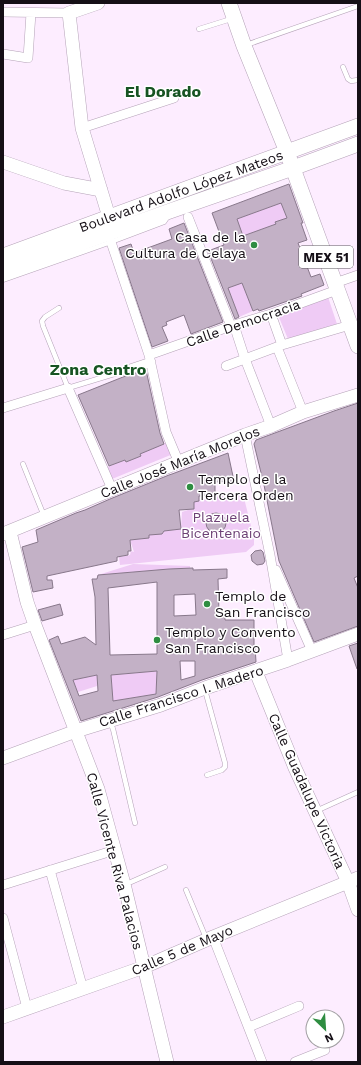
<svg xmlns="http://www.w3.org/2000/svg" width="361" height="1065" viewBox="0 0 361 1065" font-family="'Work Sans',sans-serif">
<style>
.green{fill:#efcbf5}
.building{fill:#c3b1c6;stroke:#88788b;fill-rule:evenodd}
.lines{fill:none;stroke-linecap:round;stroke-linejoin:round}
.lane-casing{stroke:#b5a3b8;stroke-width:5.5}
.street-casing{stroke:#b5a3b8;stroke-width:10}
.secondary-casing{stroke:#b5a3b8;stroke-width:14}
.primary-casing{stroke:#b5a3b8;stroke-width:16}
.lane{stroke:#fff;stroke-width:4.5}
.street{stroke:#fff;stroke-width:9}
.secondary{stroke:#fff;stroke-width:13}
.primary{stroke:#fff;stroke-width:15}
.poi-dot{fill:#2e8d41;stroke:#fff;stroke-width:1.5}
.labels{text-anchor:middle;stroke-width:3;stroke-linejoin:round;paint-order:stroke}
.shield{fill:#fff;stroke:#5b575c;stroke-width:1}
.shield-label{font-size:13px;font-weight:bold;fill:#150f16}
.street-label{font-size:14px;fill:#150f16;stroke:#fff}
.poi-label{font-size:14px;fill:#150f16;stroke:#fff;text-anchor:start}
.park-label{font-size:14px;fill:#6d4075;stroke:#fff}
.quarter-label{font-size:16px;font-weight:bold;fill:#175423;stroke:#fff}
</style>
<rect width="100%" height="100%" fill="#fdedff"/>
<!-- green -->
<path class="green" d="M281 203 287 218 275 222 276 224 243 236 237 219Z
M242 283 253 311 239 317 228 288Z
M328 297 337 324 288 339 278 315Z
M168 442 173 454 112 479 107 467 125 460 126 462 141 455 140 454Z
M243 494 254 538V545L246 552 120 565 119 557 130 555 131 551 134 552 130 540 149 538V534H162L164 531 181 529 182 512 194 508V502L214 497Z
M133 564 190 566V568L98 575Z
M157 671 156 694 113 701 111 675Z
M97 675V686L78 692 73 680Z"/>
<!-- building -->
<path class="building" d="M289 184 303 223H301L307 240 298 243 311 277 320 274 324 285 301 294 302 296 259 311 258 309 253 311 242 283 228 288 239 317 235 319 208 251 224 245 212 213ZM281 203 287 218 275 222 276 224 243 236 237 219Z
M184 223 223 322 191 334 184 315 166 322 167 325 162 327 168 341 152 347 119 248 131 244 134 253 172 239 169 229Z
M146 370 160 433 164 444 140 454 141 456 126 462 125 460 109 466 78 395 123 377Z
M358 403V576L354 578 358 588V626L314 642 279 561 264 485 254 444 256 440 334 411Z
M228 453 234 481 215 482V495L199 496V501L194 502V509L179 510 181 529 164 531 162 534 149 535V538L130 540 131 551H128V555L117 557V561L47 576V580H52L53 588 33 592 22 547 38 542 36 530 76 513 85 510 110 499 169 475 172 474Z
M206 523a10 10 0 1 1 20 0a10 10 0 1 1-20 0Z
M261 550 263 552 265 561 263 564 257 565 252 561 251 555 255 551Z
M193 568V570L227 569V578L218 579 219 614H225V620H254V646H255L256 662 202 680 158 697 81 721 49 640 58 636 61 644 85 637 96 645 95 597 92 579H97L98 575 169 569ZM157 582V654L110 655 108 588ZM195 594 196 615 174 616V595ZM180 661H195V676L181 680ZM157 671 156 694 113 701 111 675ZM97 675 98 691 79 696 73 680Z
M60 604 63 615 42 621 38 610Z
M358 643V669H357L349 646Z"/>
<g class="lines">
<defs>
<path id="lane" d="M199 29 231 19
M246 45 358 6
M343 67 348 79 351 81 358 80
M3 280 111 242 164 222 168 216
M59 308 45 317 42 321 43 326 68 388 124 371
M23 464 44 516
M205 690 225 763V767L222 770 207 775
M110 722 113 729 135 823
M316 811 358 792
M131 882 165 867
M186 890 206 938"/>
<path id="street" d="M3 12 69 13
M3 54 28 58 31 13
M82 128 174 98
M188 217 231 326
M111 242 149 355 166 432 179 463
M335 283 358 275
M271 314 282 345
M234 325 245 359 271 426
M277 347 303 412
M149 355 234 325 271 314 337 290
M226 366 282 345 350 325
M124 371 151 362
M3 408 68 388 112 489
M245 435 270 555 288 660
M276 570 312 651
M3 635 35 625
M50 870 83 989
M3 885 115 850
M3 918 27 1008
M213 937 262 1062
M249 1027 299 1006
M295 1062 325 1050"/>
<path id="secondary" d="M98 3 69 13 82 128 109 217
M3 162 64 183 101 190
M10 532 27 602 35 625 98 789 124 884 167 1062
M3 534 245 435 271 426 303 412 358 395
M256 672 295 768 348 882 358 910
M3 758 76 731 161 705 205 688 288 660 358 634
M3 1017 144 967 213 937 358 878"/>
<path id="primary" d="M229 3 244 46 287 152 358 346
M3 256 358 126
M3 271 170 211 293 168 358 144"/>
</defs>
<!-- lane casing -->
<use href="#lane" class="lane-casing"/>
<!-- street casing -->
<use href="#street" class="street-casing"/>
<!-- secondary casing -->
<use href="#secondary" class="secondary-casing"/>
<!-- primary casing -->
<use href="#primary" class="primary-casing"/>
<!-- lane -->
<use href="#lane" class="lane"/>
<!-- street -->
<use href="#street" class="street"/>
<!-- secondary -->
<use href="#secondary" class="secondary"/>
<!-- primary -->
<use href="#primary" class="primary"/>
</g>
<!-- markers -->
<g class="poi-dot">
<circle cx="254" cy="245" r="4"/>
<circle cx="190" cy="487" r="4"/>
<circle cx="207" cy="604" r="4"/>
<circle cx="157" cy="640" r="4"/>
</g>
<g class="labels">
<!-- shield labels -->
<rect class="shield" x="299" y="246" width="54" height="22" rx="3"/>
<g class="shield-label">
<text x="326" y="262">MEX 51</text>
</g>
<!-- street labels -->
<g class="street-label">
<text transform="translate(181 191) rotate(-20)" y="5">Boulevard Adolfo López Mateos</text>
<text transform="translate(243 323) rotate(-19)" y="5">Calle Democracia</text>
<text transform="translate(180 462) rotate(-22)" y="5">Calle José María Morelos</text>
<text transform="translate(181 696) rotate(-18)" y="5">Calle Francisco I. Madero</text>
<text transform="translate(307 791) rotate(66)" y="5">Calle Guadalupe Victoria</text>
<text transform="translate(115 861) rotate(75)" y="5">Calle Vicente Riva Palacios</text>
<text transform="translate(182 950) rotate(-23)" y="5">Calle 5 de Mayo</text>
</g>
<!-- poi labels -->
<g class="poi-label">
<text x="246" y="242" text-anchor="end">Casa de la<tspan x="246" dy="16">Cultura de Celaya</tspan></text>
<text x="198" y="484">Templo de la<tspan x="198" dy="16">Tercera Orden</tspan></text>
<text x="215" y="601">Templo de<tspan x="215" dy="16">San Francisco</tspan></text>
<text x="165" y="637">Templo y Convento<tspan x="165" dy="16">San Francisco</tspan></text>
</g>
<!-- park labels -->
<g class="park-label">
<text x="221" y="522">Plazuela<tspan x="221" dy="16">Bicentenaio</tspan></text>
</g>
<!-- quarter labels -->
<g class="quarter-label">
<text x="163" y="97">El Dorado</text>
<text x="98" y="375">Zona Centro</text>
</g>
</g>
<!-- border -->
<rect width="361" height="1065" fill="none" stroke="#150f16" stroke-width="8"/>
<!-- north arrow -->
<g transform="translate(325 1029) rotate(155)"><circle r="19" fill="#ffffff" stroke="#a19fa2"/>
<path d="M0-3L7 15L0 10L-7 15Z" fill="#2e8d41"/>
<text y="-6" font-size="11" font-weight="bold" text-anchor="middle" fill="#150f16">N</text>
</g>
</svg>
